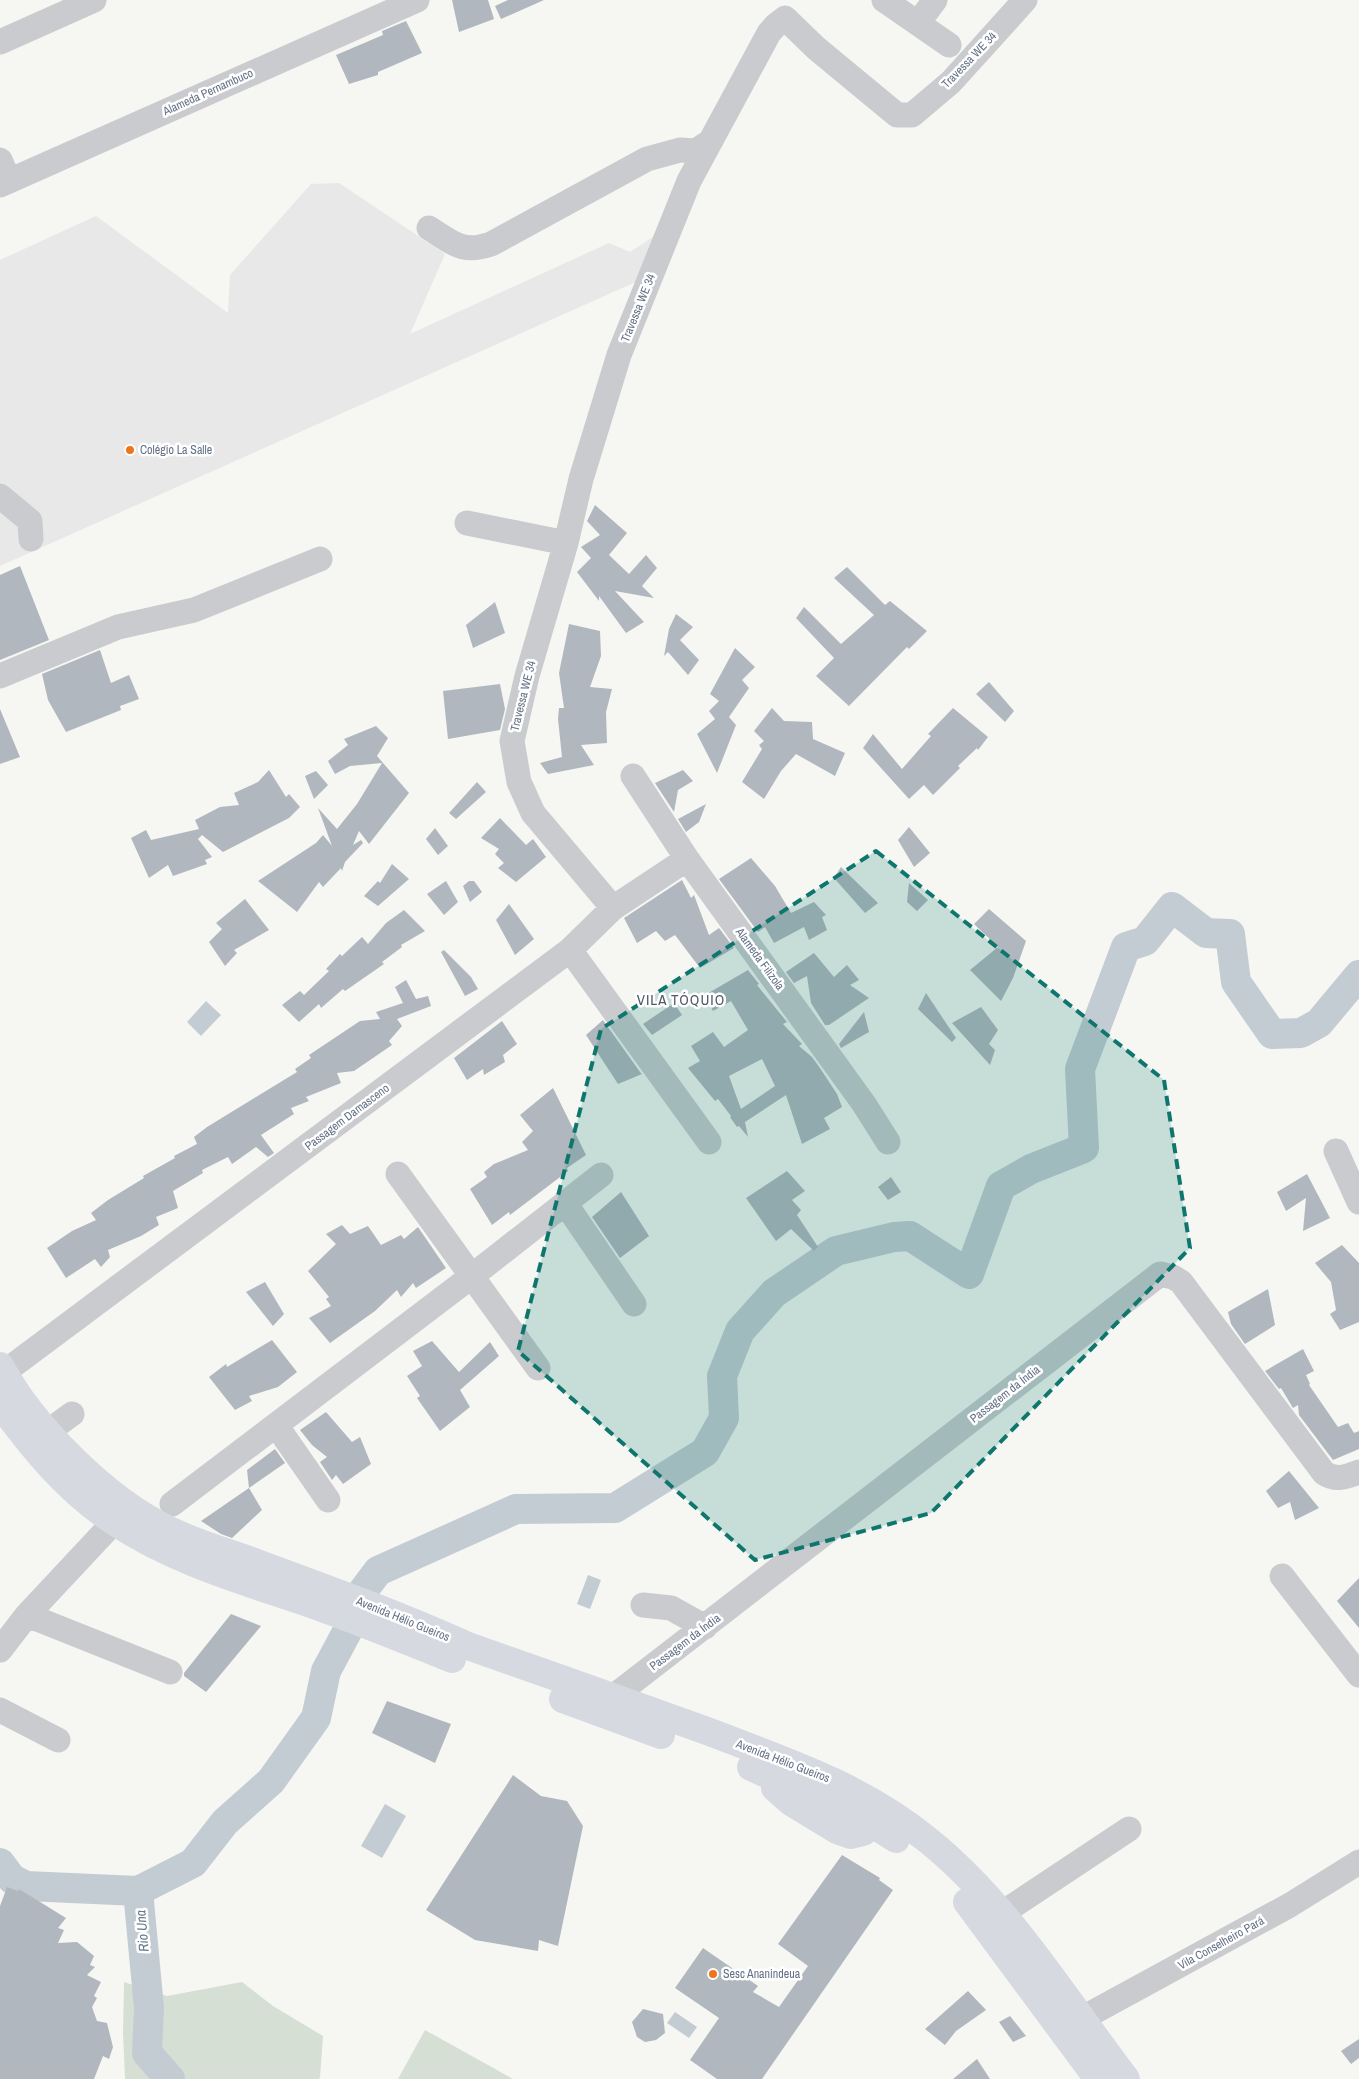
<svg xmlns="http://www.w3.org/2000/svg" width="1359" height="2079" viewBox="0 0 1359 2079" font-family="'Archivo Narrow',sans-serif">
<style>
.built{fill:#e7e8e7}
.green{fill:#d6dfd4}
.water{fill:#c4ccd3}
.lines{fill:none;stroke-linecap:round;stroke-linejoin:round}
.river{stroke:#c4ccd3;stroke-width:30}
.building{fill:#b1b7be;fill-rule:evenodd}
.minor{stroke:#c9cbcf;stroke-width:25}
.major{stroke:#d6d9df;stroke-width:28}
.marked{fill:#0f766e;fill-opacity:0.2;stroke:#0f766e;stroke-width:4;stroke-dasharray:10 6;stroke-linejoin:round}
.poi-dot{fill:#ed751e;stroke:#fff;stroke-width:2}
.labels{text-anchor:middle;stroke-width:5;stroke-linejoin:round;paint-order:stroke}
.street-label{font-size:12px;fill:#647186;stroke:#fff}
.poi-label{font-size:12px;fill:#647186;stroke:#fff;text-anchor:start}
.water-label{font-size:14px;font-style:italic;fill:#65798a;stroke:#fff}
.quarter-label{font-size:15px;letter-spacing:1px;fill:#535b6b;stroke:#fff}
</style>
<rect width="100%" height="100%" fill="#f6f7f3"/>
<!-- built -->
<path class="built" d="M339 183 445 254 410 334 609 243 630 252 656 235 638 281 0 566V260L96 216 228 313 230 275 311 184Z"/>
<!-- green -->
<path class="green" d="M124 1982 167 1996 242 1982 273 2006 323 2036 320 2077 319 2079H125L123 2033Z
M425 2030 513 2079H398Z"/>
<!-- water -->
<path class="water" d="M206 1001 221 1015 201 1036 187 1022Z
M588 1575 601 1580 590 1609 577 1604Z
M385 1804 406 1816 382 1858 361 1846Z
M675 2012 697 2027 689 2038 667 2023Z"/>
<g class="lines">
<!-- river -->
<path class="river" d="M0 1863 12 1879 26 1886 138 1891 149 2008 147 2053 170 2079
M138 1891 193 1863 225 1822 271 1781 316 1718 326 1671 348 1630 360 1595 378 1571 516 1509 615 1508 705 1452 724 1418 722 1376 740 1331 774 1293 836 1251 894 1237 910 1236 969 1274 1001 1186 1031 1169 1084 1148 1080 1069 1126 947 1145 941 1172 907 1206 933 1230 934 1236 982 1272 1034 1301 1033 1319 1023 1359 975"/>
</g>
<!-- building -->
<path class="building" d="M452 0H488L494 19 459 32Z
M508 0H544L501 19 495 6Z
M406 21 422 53 378 72V75L349 84 336 55 383 35 382 31Z
M595 505 627 533 609 555 629 574 646 555 657 568 642 586 654 598 615 591 644 622 626 633 599 596V601L577 572 591 558 581 547 600 535 587 521Z
M20 566 49 640 0 660V575Z
M847 567 885 605 890 601 927 631 909 649 907 647 849 706 816 676 834 658 796 618 804 607 841 644 874 615 834 578Z
M495 602 505 633 473 648 466 625Z
M676 614 693 627 680 640 699 660 688 675 668 652 664 656 669 629Z
M569 624 600 631 601 656 590 687 612 689 606 712 607 743 581 745 594 765 548 774 540 763 562 757 558 719 559 708H564L559 673Z
M735 648 755 667 742 680 749 688 729 717 736 725 717 773 697 734 715 719 709 711 719 701 710 694Z
M100 650 111 683 129 675 139 699 120 706 121 710 66 732 48 700 42 674Z
M989 682 1014 711 1005 722 976 694Z
M500 684 505 709 500 730 448 739 443 691Z
M772 708 784 721 812 722 813 739 845 753 835 776 796 754 781 771 764 799 742 782 762 749 759 745 764 741 754 731Z
M953 708 988 737 978 750 977 748 958 766 960 768 933 795 924 785 909 799 863 748 873 734 902 769 931 736 928 734Z
M0 709 20 757 0 764Z
M376 726 388 738 377 756 409 793 369 844 359 831 353 845 361 840 363 843 345 862 342 871 341 868 323 887 319 882 297 912 258 881 316 843 323 835 332 846 318 808 337 829 357 804 382 763 350 766 335 774 328 761 348 745 344 739Z
M269 770 286 797 289 794 300 807 289 818 223 852 202 835 198 839 212 857 205 860 207 864 173 876 168 865 149 878 131 838 146 830 151 840 199 829 195 820 220 807 239 805 234 793 258 782Z
M683 770 693 781 678 790 674 812 655 783Z
M316 771 328 785 314 799 305 776Z
M477 782 486 792 456 819 449 813Z
M706 804 699 822 686 832 678 819Z
M500 818 526 845 533 839 546 857 516 882 498 868 504 863 495 854 499 849 481 838Z
M909 827 930 853 914 867 898 840Z
M435 828 448 846 438 855 426 839Z
M751 858 775 886 791 913 814 902 826 915 822 917 827 930 809 940 804 927 774 943 765 927 758 932 719 879Z
M392 864 409 879 378 906 364 896 378 881 380 883Z
M841 867 878 903 865 913 834 878Z
M682 880 691 898 694 895 709 935 719 928 734 948 700 968 675 935 665 941 656 931 637 943 624 918Z
M446 881 458 902 444 915 427 894Z
M469 881H474L482 892 470 902 463 886Z
M909 883 928 900 917 911 907 902Z
M245 899 269 930 234 950 237 953 225 966 209 942 222 929 216 923Z
M509 904 534 939 515 955 496 920Z
M989 909 1026 941 1013 978 1001 1001 970 970 998 947 974 924Z
M404 910 425 931 401 945 402 947 382 962 384 964 345 991 343 989 321 1008 319 1004 299 1022 282 1005 300 991 304 995 329 971 326 969 340 954 342 956 362 937 368 944 386 923Z
M444 950 471 977 478 989 465 996 441 952Z
M814 953 834 977 847 965 859 980 850 985 869 998 829 1025H825L811 1003 807 976 794 983 786 972Z
M748 970 759 984 757 985 787 1022 783 1024 802 1044 799 1046 812 1057 820 1068 837 1094 842 1107 824 1118 830 1129 802 1144 786 1095 745 1122 748 1137 739 1126 737 1127 730 1117 731 1116 718 1099 715 1101 688 1068 700 1061 691 1046 713 1032 724 1047 748 1030 731 1001 713 1011 705 995ZM762 1059 775 1086 741 1109 729 1076Z
M406 980 416 999 428 996 431 1006 397 1019 402 1026 389 1041 392 1045 354 1071 337 1073 341 1083 306 1097 309 1101 291 1108 294 1114 261 1135 274 1153 268 1157 256 1147 232 1164 228 1157 202 1170 203 1173 173 1191 178 1208 156 1217 159 1225 141 1236 108 1250 110 1257 101 1267 95 1259 66 1278 47 1248 72 1231 96 1220 91 1213 108 1200 144 1178 143 1176 175 1158 174 1156 197 1144 194 1137 207 1127 297 1072 295 1069 311 1058 309 1055 360 1021 380 1019 376 1012 403 1003 395 987Z
M926 993 956 1038 952 1042 918 1009Z
M674 1003 682 1015 652 1035 643 1024Z
M981 1007 998 1030 989 1044 995 1050 990 1065 952 1023Z
M864 1012 869 1032 841 1048 839 1044Z
M603 1020 640 1072 642 1074 618 1084 586 1035Z
M502 1021 517 1044 503 1055 505 1062 484 1075 483 1069 467 1080 454 1058Z
M553 1088 586 1155 567 1168 568 1171 510 1215 509 1212 492 1225 470 1189 487 1177 484 1172 494 1164 528 1150 522 1142 533 1131 520 1115Z
M787 1171 805 1191 792 1200 801 1210 797 1215 818 1247 814 1251 791 1229 776 1241 746 1198Z
M1307 1174 1330 1218 1303 1231 1306 1198 1286 1211 1277 1192Z
M891 1177 901 1192 888 1200 878 1187Z
M621 1192 649 1236 620 1258 592 1217Z
M342 1225 350 1234 368 1226 381 1245 401 1235 404 1239 418 1227 446 1268 416 1288 413 1283 401 1297 397 1290 375 1311 330 1343 309 1318 331 1306 326 1299 329 1297 308 1271 336 1244 326 1234Z
M1342 1245 1359 1263V1322L1340 1330 1330 1314 1336 1310 1331 1282 1315 1263Z
M265 1282 284 1314 273 1326 246 1292Z
M1268 1289 1275 1325 1245 1344 1231 1324 1228 1312Z
M272 1340 297 1372 278 1387 249 1396 252 1401 235 1410 209 1377 226 1364 227 1367Z
M432 1341 459 1372 490 1342 499 1356 460 1390 470 1407 440 1431 417 1398 420 1396 407 1376 422 1366 413 1351Z
M1303 1349 1314 1371 1306 1375 1310 1384 1309 1385 1338 1427 1348 1423 1354 1433 1359 1431V1449L1333 1460 1299 1415 1298 1405 1293 1408 1281 1388 1279 1389 1265 1371Z
M326 1412 352 1442 360 1437 371 1464 343 1484 336 1475 332 1480 320 1462 327 1457 312 1445 300 1430Z
M275 1449 285 1463 249 1488 247 1470Z
M1289 1471 1319 1508 1295 1520 1290 1502 1278 1508 1266 1491Z
M249 1488 262 1510 232 1538 221 1534 201 1521Z
M1359 1578V1628L1337 1601Z
M231 1614 261 1626 206 1692 184 1676V1673Z
M387 1701 451 1724 435 1763 372 1733Z
M513 1775 541 1796 567 1801 583 1826 558 1946 539 1940 538 1951 475 1940 426 1910Z
M842 1855 880 1878 879 1880 893 1890 762 2079H717L690 2060 719 2018 675 1988 703 1948 758 1986 753 1992 779 2007 808 1966 778 1944Z
M7 1887 18 1891 19 1889 66 1918 58 1928 64 1930 58 1943 77 1942 94 1956 90 1965 95 1967 87 1975 101 1982 94 1996 97 1998 92 2007 97 2021 107 2023 113 2047 109 2059 103 2056 94 2079H0V1906Z
M968 1991 986 2010 956 2031 945 2045 925 2029Z
M643 2009 663 2014 665 2033 656 2040 645 2042 637 2037 632 2022Z
M1010 2016 1026 2036 1013 2042 999 2022Z
M1359 2039V2058L1351 2064 1341 2051Z
M977 2059 990 2079H953Z"/>
<g class="lines">
<!-- minor -->
<path class="minor" d="M884 0 949 45
M918 23 935 0
M0 42 94 0
M0 160 9 181
M0 185 417 0
M429 228C453 243 462 254 491 244L647 159 680 150 696 151 708 143
M0 496 30 521 31 539
M467 523 566 543
M0 676 118 627 194 610 320 559
M633 776 687 859 864 1104 888 1142
M613 908 533 813 519 782 512 741 527 676 566 543 581 479 619 355 689 181 769 33 776 25 785 18 816 48 897 115H912L951 82 1025 0
M570 950 709 1142
M1336 1151 1359 1202
M398 1174 538 1368
M565 1203 634 1304
M3 1373 570 950 613 908 687 859
M276 1425 328 1500
M46 1433 72 1414
M172 1504 472 1276 601 1175
M1282 1576 1359 1675
M643 1605 671 1608 705 1627
M27 1615 170 1672
M0 1650 27 1615 114 1522
M613 1697 1160 1274 1173 1277 1181 1282 1324 1473C1336 1481 1346 1477 1359 1472
M0 1710 58 1740
M1001 1914 1129 1829
M1081 2019 1290 1905 1359 1862"/>
<!-- major -->
<path class="major" d="M0 1366C33 1427 106 1500 169 1530 197 1544 228 1552 257 1563 328 1589 399 1615 468 1646 548 1674 627 1702 707 1731 788 1762 860 1785 929 1841 1009 1906 1064 1998 1126 2079
M0 1403C32 1448 69 1492 115 1522 175 1562 244 1581 311 1604 359 1621 405 1640 452 1659
M563 1699 661 1735
M751 1767 856 1814 896 1839
M775 1788 791 1802 837 1830 851 1835 863 1832 878 1810
M967 1902 1098 2079"/>
</g>
<!-- marked area -->
<path class="marked" d="M876 851 1164 1080 1190 1248 931 1513 755 1560 518 1351 601 1029Z"/>
<!-- markers -->
<g class="poi-dot">
<circle cx="130" cy="450" r="5"/>
<circle cx="713" cy="1974" r="5"/>
</g>
<g class="labels">
<!-- street labels -->
<g class="street-label">
<text transform="translate(969 60) rotate(-46)" y="4">Travessa WE 34</text>
<text transform="translate(208 92) rotate(-24)" y="4">Alameda Pernambuco</text>
<text transform="translate(638 308) rotate(-68)" y="4">Travessa WE 34</text>
<text transform="translate(523 696) rotate(-76)" y="4">Travessa WE 34</text>
<text transform="translate(760 959) rotate(54)" y="4">Alameda Filizola</text>
<text transform="translate(347 1117) rotate(-37)" y="4">Passagem Damasceno</text>
<text transform="translate(1005 1394) rotate(-38)" y="4">Passagem da Índia</text>
<text transform="translate(403 1619) rotate(22)" y="4">Avenida Hélio Gueiros</text>
<text transform="translate(685 1642) rotate(-37)" y="4">Passagem da Índia</text>
<text transform="translate(783 1761) rotate(21)" y="4">Avenida Hélio Gueiros</text>
<text transform="translate(1221 1943) rotate(-29)" y="4">Vila Conselheiro Pará</text>
</g>
<!-- poi labels -->
<g class="poi-label">
<text x="140" y="454">Colégio La Salle</text>
<text x="723" y="1978">Sesc Ananindeua</text>
</g>
<!-- water labels -->
<g class="water-label">
<text transform="translate(142 1931) rotate(-95)" y="5">Rio Una</text>
</g>
<!-- quarter labels -->
<g class="quarter-label">
<text x="681" y="1005">VILA TÓQUIO</text>
</g>
</g>
</svg>
